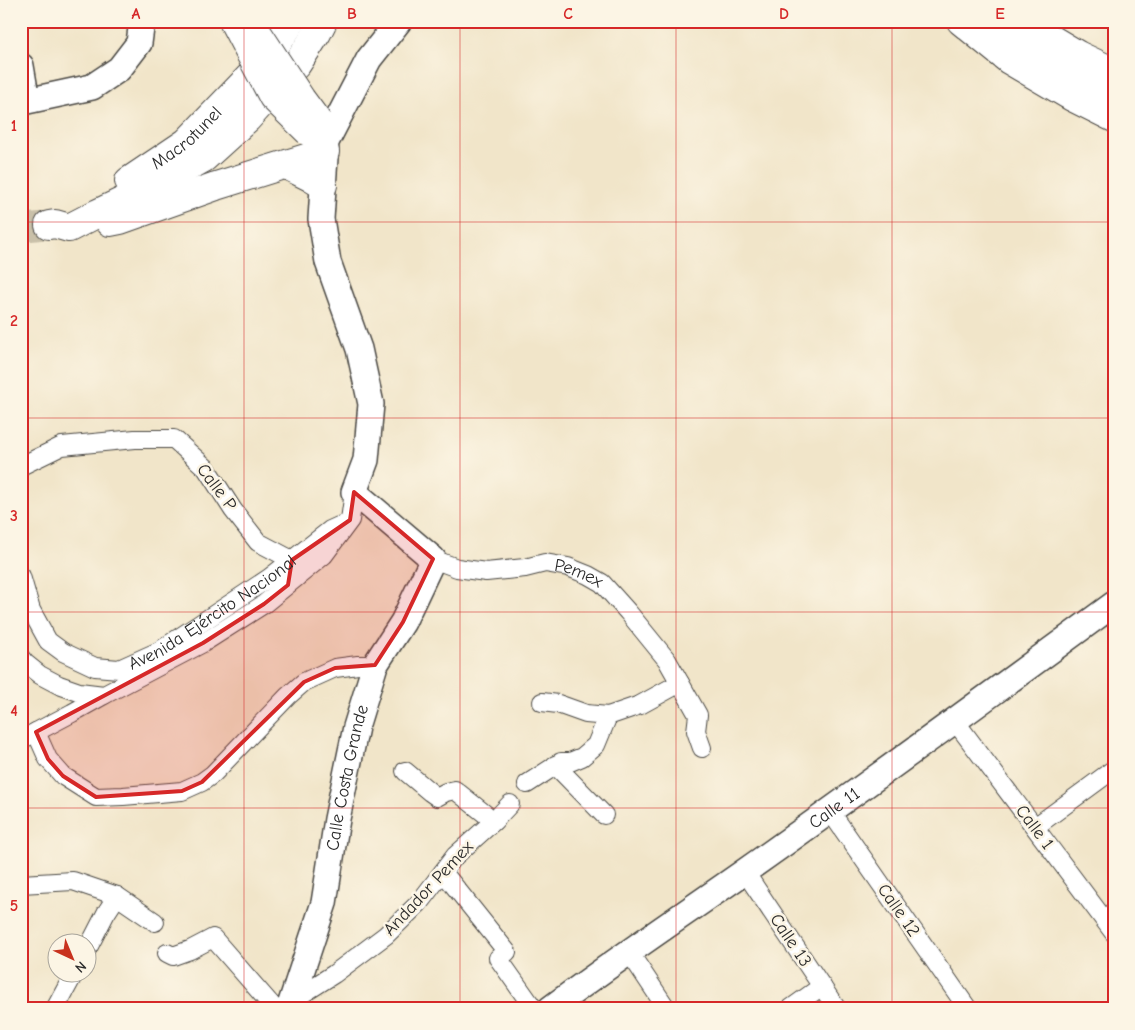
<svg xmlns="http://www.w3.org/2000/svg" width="1135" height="1030" viewBox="0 0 1135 1030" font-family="'Comic Neue',sans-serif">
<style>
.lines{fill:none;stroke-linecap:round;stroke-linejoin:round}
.highway-tunnel{stroke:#c9c0a9;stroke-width:28;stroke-dasharray:28 14;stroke-linecap:butt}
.street-casing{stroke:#494743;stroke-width:20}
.secondary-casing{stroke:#494743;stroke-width:28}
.primary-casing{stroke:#494743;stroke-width:30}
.highway-casing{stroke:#494743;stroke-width:30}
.street{stroke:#fff;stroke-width:18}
.secondary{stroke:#fff;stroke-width:25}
.primary{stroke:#fff;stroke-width:28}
.highway{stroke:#fff;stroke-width:28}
.highway-bridge-casing{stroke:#494743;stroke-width:30;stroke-linecap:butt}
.highway-bridge{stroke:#fff;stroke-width:28}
.marked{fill:#d62828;fill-opacity:0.2;stroke:#d62828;stroke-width:4;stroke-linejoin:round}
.grid{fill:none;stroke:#d62828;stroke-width:1;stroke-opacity:0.55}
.labels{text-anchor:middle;stroke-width:5;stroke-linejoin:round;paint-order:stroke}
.street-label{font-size:18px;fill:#2b2b2b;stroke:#fcf5e5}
.neatline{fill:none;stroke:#d62828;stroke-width:2}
.grid-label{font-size:16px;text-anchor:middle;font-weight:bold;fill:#d62828}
</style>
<rect width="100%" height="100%" fill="#fcf5e5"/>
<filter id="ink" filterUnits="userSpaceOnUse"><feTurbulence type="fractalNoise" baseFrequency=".02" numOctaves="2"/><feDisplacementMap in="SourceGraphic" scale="10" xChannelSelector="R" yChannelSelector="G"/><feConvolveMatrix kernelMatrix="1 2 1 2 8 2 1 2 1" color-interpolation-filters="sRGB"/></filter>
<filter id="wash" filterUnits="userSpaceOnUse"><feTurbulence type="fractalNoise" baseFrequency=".0096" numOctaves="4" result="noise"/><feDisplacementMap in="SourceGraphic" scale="20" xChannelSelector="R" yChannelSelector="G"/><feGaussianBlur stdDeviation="1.12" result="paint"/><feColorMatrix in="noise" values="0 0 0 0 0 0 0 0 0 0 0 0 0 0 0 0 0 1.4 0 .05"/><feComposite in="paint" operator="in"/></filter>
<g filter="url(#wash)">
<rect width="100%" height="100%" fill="#f1e5c9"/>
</g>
<g filter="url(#ink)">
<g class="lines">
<!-- highway-tunnel -->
<path class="highway-tunnel" d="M21 228 49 225"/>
<defs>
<g id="street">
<path d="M21 466 62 446 135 439H174L206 468 233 510 258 542 292 560 290 570"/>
<path id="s1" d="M433 559 457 568 486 572 525 568 545 563 568 567 588 575 602 583 628 612 667 660 698 715 696 731 702 748"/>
<path id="s2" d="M21 576 31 610 48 641 63 652 95 667 119 669 159 651 269 578 330 530 341 525"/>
<path d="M21 658 25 663 40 675 59 685 79 692 104 695 203 643 264 604 324 555 350 520 354 492"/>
<path d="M542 702 558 704 586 714 608 716"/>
<path d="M955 721 1114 933"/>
<path d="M36 732 48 759 63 776 96 797 123 796 182 791 202 782 213 774 288 696 304 682 335 668 358 665H375"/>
<path d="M21 740 36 732 72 713 104 695"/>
<path d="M555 765 604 815"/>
<path d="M405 771 430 792 437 797 446 792 455 790 494 821"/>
<path d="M527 784 561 762H570L582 757 596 745 608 716 640 705 680 683"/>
<path d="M830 811 968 1009"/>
<path d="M1035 827 1114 769"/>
<path d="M443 872 507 952 498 958 534 1009"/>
<path d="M745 872 837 1009"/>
<path d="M21 884 73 881 117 896 155 922"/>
<path d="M88 948 106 913 117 896"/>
<path d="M629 952 667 1009"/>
<path d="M167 953 173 956 190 950 213 938 275 1009"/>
<path d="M293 1000 334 974 386 935 419 903 455 856 494 821 510 804"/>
<path d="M55 1009 75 972"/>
<path d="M790 1009 822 986"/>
</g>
<g id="secondary">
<path d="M21 66 27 101 92 87 119 69 139 43 142 21"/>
<path id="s3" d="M289 1009 324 903 337 819 356 727 375 665 403 622 433 559 354 492 366 460 371 404 359 349 328 262 321 219 326 142 369 59 399 21"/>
<path id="s4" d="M550 1009C614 961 680 917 744 872 869 784 991 694 1114 604"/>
</g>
<path id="primary" d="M961 21 1009 60 1072 97 1114 118
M999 21C1035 46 1073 70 1114 87"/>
<g id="highway">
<path d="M1021 21 1078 55 1114 72"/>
<path d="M286 165 310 177 323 185"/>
<path id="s5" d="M129 181 187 142 264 62 292 21"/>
<path d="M110 222 120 220 216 186 325 152"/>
<path d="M49 225 55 224 69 228 98 213 152 187 204 158 247 119 297 64 317 33 323 21"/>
</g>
</defs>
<!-- street casing -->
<use href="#street" class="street-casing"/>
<!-- secondary casing -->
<use href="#secondary" class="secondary-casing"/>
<!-- primary casing -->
<use href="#primary" class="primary-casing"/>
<!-- highway casing -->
<use href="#highway" class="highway-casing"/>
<!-- street -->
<use href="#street" class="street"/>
<!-- secondary -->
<use href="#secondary" class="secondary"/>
<!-- primary -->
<use href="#primary" class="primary"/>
<!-- highway -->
<use href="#highway" class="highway"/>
<defs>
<path id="highway-bridge" d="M233 21 273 97 309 132
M257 32 301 99 318 122"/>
</defs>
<!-- highway-bridge casing -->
<use href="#highway-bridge" class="highway-bridge-casing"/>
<!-- highway-bridge -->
<use href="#highway-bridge" class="highway-bridge"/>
</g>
</g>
<!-- marked area -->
<path class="marked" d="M354 492 433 559 403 622 375 665 335 668 304 682 202 782 182 791 96 797 63 776 48 759 36 732 203 643 264 604 288 585 292 560 350 520Z"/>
<!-- grid -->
<path class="grid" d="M244 21V1009M460 21V1009M676 21V1009M892 21V1009M21 222H1114M21 418H1114M21 612H1114M21 808H1114"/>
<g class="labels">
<!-- street labels -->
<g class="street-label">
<text dy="6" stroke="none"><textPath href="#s5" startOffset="72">Macrotunel</textPath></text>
<text transform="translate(217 487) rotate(53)" y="6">Calle P</text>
<text dy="6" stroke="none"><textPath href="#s1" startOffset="150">Pemex</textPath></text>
<text dy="6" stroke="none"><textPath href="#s2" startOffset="258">Avenida Ejército Nacional</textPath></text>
<text dy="6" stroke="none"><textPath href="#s3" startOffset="239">Calle Costa Grande</textPath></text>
<text dy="6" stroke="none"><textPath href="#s4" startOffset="348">Calle 11</textPath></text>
<text transform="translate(1035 827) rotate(53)" y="6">Calle 1</text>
<text transform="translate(428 888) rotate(-47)" y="6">Andador Pemex</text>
<text transform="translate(899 910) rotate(55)" y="6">Calle 12</text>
<text transform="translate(791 940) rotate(56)" y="6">Calle 13</text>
</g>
</g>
<!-- margin -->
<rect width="1135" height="1030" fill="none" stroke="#fcf5e5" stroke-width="55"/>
<!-- north arrow -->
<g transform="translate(72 958) rotate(136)"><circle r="24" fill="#fcf5e5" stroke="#a8a49b"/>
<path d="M0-4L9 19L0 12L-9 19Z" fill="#c8321e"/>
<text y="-8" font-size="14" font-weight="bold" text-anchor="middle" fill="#2b2b2b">N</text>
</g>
<rect x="28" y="28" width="1080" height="974" class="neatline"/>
<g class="grid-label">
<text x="136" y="19">A</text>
<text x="352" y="19">B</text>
<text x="568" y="19">C</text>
<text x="784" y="19">D</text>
<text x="1000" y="19">E</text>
<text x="14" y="131">1</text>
<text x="14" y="326">2</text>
<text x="14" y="521">3</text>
<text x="14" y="716">4</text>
<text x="14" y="911">5</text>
</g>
</svg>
